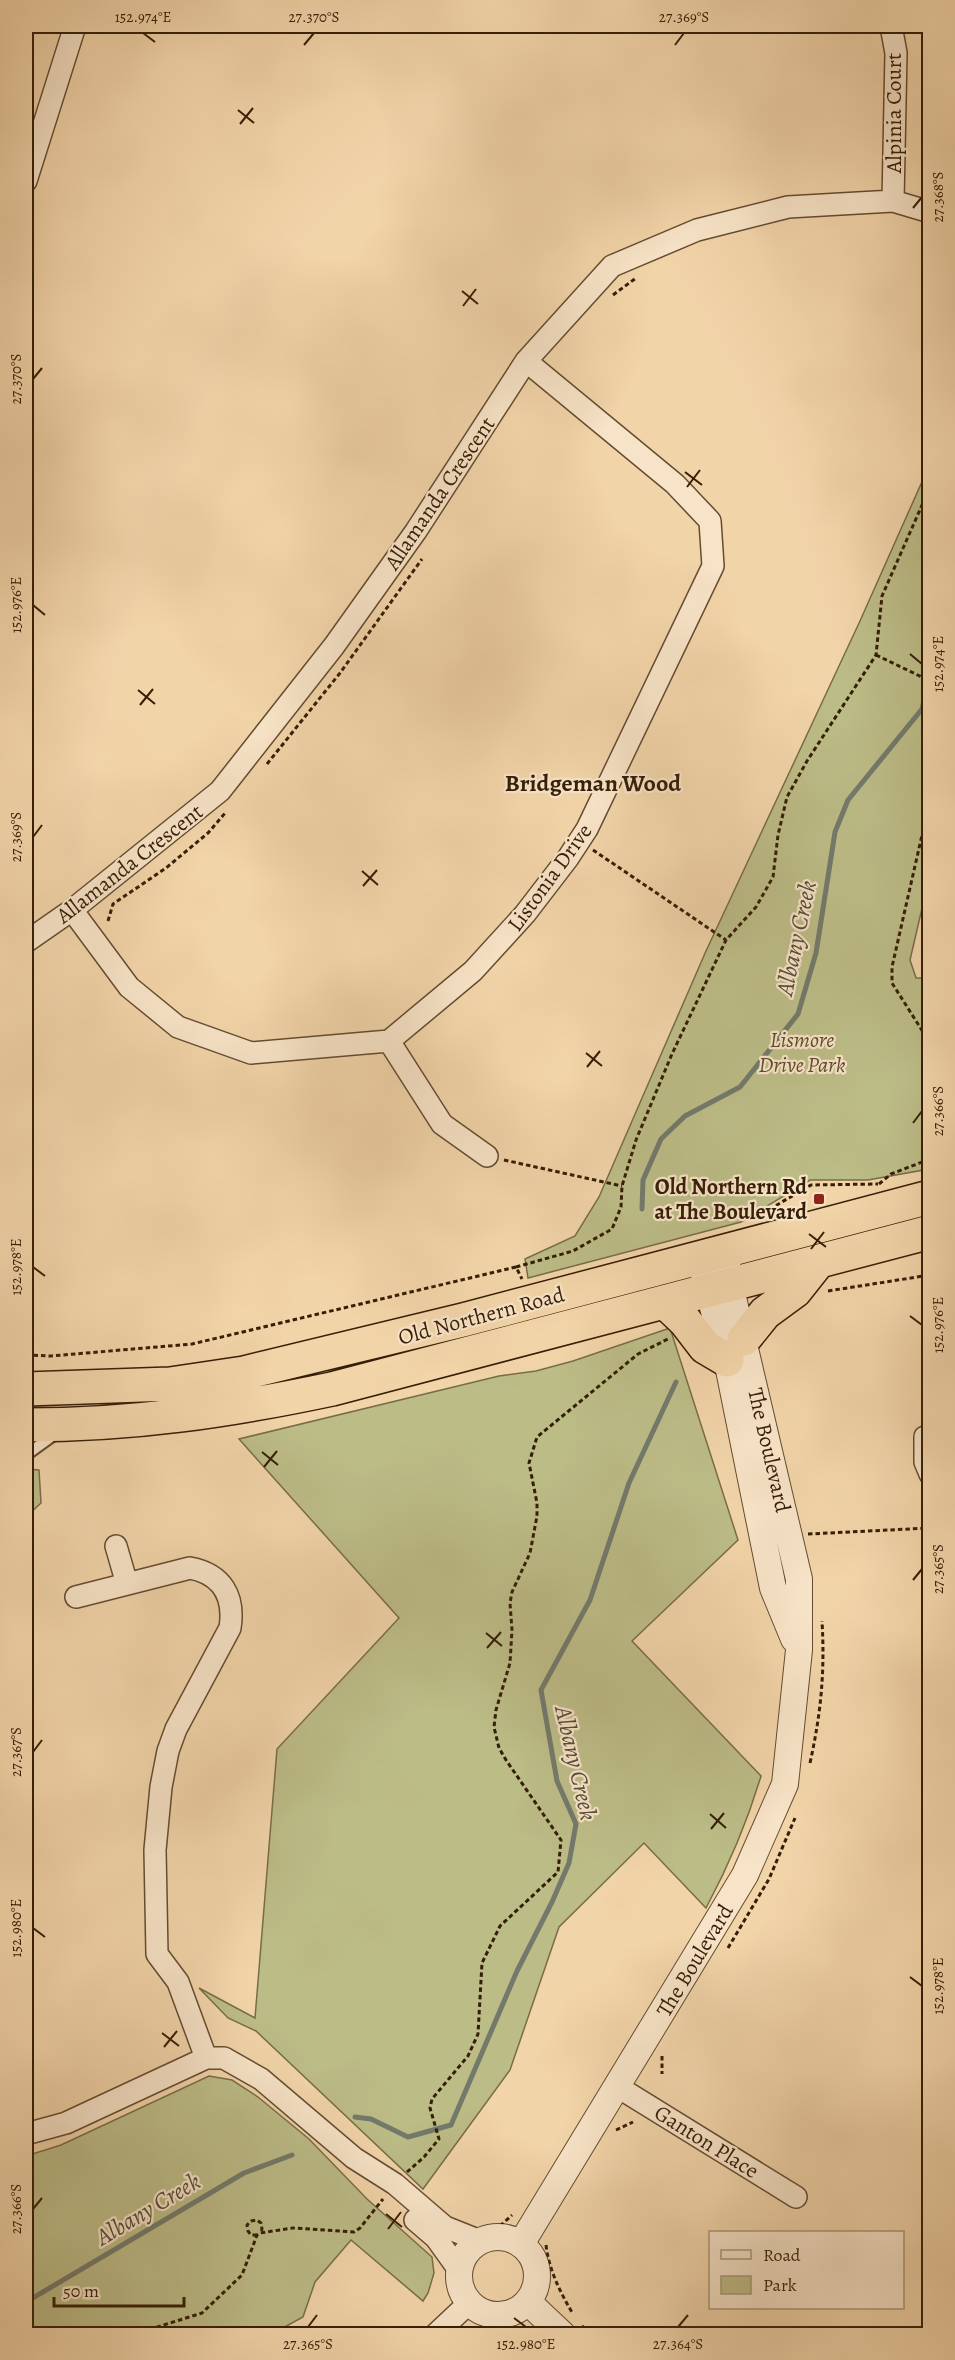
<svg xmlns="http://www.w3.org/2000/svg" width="955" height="2360" viewBox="0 0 955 2360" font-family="Alegreya,serif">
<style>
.green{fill:#bcbc87;stroke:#786d47;stroke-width:1.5}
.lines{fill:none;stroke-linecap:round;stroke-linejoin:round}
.stream{stroke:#737a6c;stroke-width:5}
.service-casing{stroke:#644c30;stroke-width:14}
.minor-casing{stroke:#644c30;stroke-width:24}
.tertiary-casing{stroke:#644c30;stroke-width:28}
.trunk-casing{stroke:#351e07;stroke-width:36}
.path{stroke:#351e07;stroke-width:3;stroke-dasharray:4.5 3;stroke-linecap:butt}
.service{stroke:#f7e3c7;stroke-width:10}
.minor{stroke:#f7e3c7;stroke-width:21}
.tertiary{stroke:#f7e3c7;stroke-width:26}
.trunk{stroke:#f2d4a9;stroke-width:33}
.ticks{fill:none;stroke:#351e07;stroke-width:2}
.poi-dot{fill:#8f2418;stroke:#f7e3c7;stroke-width:2}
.labels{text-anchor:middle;stroke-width:4.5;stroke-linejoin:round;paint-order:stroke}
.street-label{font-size:22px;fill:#351e07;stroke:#f7e3c7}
.park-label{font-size:22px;font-style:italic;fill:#5e4d2d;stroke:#f7e3c7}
.poi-label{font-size:22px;font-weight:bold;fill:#351e07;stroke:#f7e3c7;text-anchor:end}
.neighbourhood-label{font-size:24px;font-weight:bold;fill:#351e07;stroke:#f7e3c7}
.water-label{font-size:24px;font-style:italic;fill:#544c3a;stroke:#f7e3c7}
.neatline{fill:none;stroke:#351e07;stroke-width:2}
.ticks-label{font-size:15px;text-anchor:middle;fill:#351e07}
</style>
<rect width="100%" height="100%" fill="#f2d4a9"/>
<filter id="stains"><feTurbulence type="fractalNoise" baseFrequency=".00333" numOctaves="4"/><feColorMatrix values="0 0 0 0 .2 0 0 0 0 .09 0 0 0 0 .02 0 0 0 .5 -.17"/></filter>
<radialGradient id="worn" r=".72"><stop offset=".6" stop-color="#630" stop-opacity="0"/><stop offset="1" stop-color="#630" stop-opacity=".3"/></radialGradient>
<!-- green -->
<path class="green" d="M929 466 930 874 910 960 916 978H929V1169L868 1180H810L741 1222 528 1278 525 1259 575 1236 599 1197 706 951 860 621Z
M670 1328 738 1540 632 1641 761 1776C747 1823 729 1865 706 1908L644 1843 559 1927 510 2070 423 2189 256 2031 228 2018 199 1988 255 2018 277 1749 399 1618 239 1439 499 1376 536 1371 573 1361Z
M26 1469 39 1470 41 1503 26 1517Z
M209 2076 232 2080 258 2097 309 2139 367 2199 432 2257 434 2273 428 2293 423 2301 351 2240 315 2282 303 2317 272 2334H26V2156L61 2145Z"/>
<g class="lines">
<!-- stream -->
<path class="stream" d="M642 1209 643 1180 661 1139 685 1116 740 1087 798 1014 816 953 835 832 848 800 922 709 930 674
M355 2117 371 2119 408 2137 451 2125 517 1971 552 1902 569 1863 576 1824 557 1781 541 1690 590 1600 629 1483 676 1382
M26 2302 244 2173 292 2155"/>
<defs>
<path id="service" d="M26 1455 55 1434"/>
<path id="minor" d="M891 26 896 53 893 201
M26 181 74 29
M72 910 129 987 178 1027 251 1053 389 1041 473 971 525 914 568 858 587 829 713 566 710 521 675 484 526 361
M26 942 72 910 220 791 334 646 416 531 526 361 612 266 697 230 788 207 893 201 930 212
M389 1041 442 1124 487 1156
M930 1435 925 1437V1462L930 1474
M116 1546 127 1584
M76 1597 190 1568C222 1574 235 1596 230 1628L176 1729 168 1751 161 1787 155 1850 157 1954 178 1982 206 2058
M618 2087 796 2197
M26 2134 66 2123 206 2058H224L261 2079 354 2158 395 2184 445 2227 480 2241
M415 2220 436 2238 459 2270
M436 2334 469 2303"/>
<path id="tertiary" d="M704 1274 727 1360 773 1588 794 1639
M459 2276a39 39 0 1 1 78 0a39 39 0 1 1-78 0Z
M521 2244 745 1875 785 1784 799 1650V1579L730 1285 725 1251
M528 2302 562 2334"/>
<path id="trunk" d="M665 1302 685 1321 705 1347 727 1360
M744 1339 765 1313 795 1291 818 1262
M26 1389 170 1384 244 1373 463 1320 930 1197
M26 1425C132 1425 228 1411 332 1389L930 1232"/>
</defs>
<!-- service casing -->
<use href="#service" class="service-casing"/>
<!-- minor casing -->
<use href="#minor" class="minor-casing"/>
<!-- tertiary casing -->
<use href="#tertiary" class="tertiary-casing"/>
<!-- trunk casing -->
<use href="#trunk" class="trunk-casing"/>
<!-- path -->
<path class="path" d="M613 295 636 278
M876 655 930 681
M267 764 340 673 422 559
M930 800 892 967V983L930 1043
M593 850 726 940
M108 921 113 904 166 868 208 833 226 812
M504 1160 622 1186
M879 1184 891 1174 930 1159
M763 1213 811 1185 878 1184
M516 1267 573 1251 612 1229 621 1207 622 1186 636 1140 672 1054 726 940 756 907 773 877 778 835 787 797 807 761 876 655 882 596 930 487
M828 1291 930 1275
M26 1355 51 1356 192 1344 516 1267 522 1279
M808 1534 930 1528
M810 1763C821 1713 825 1672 822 1621
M728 1948 769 1879 795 1818
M662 2056V2074
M616 2130 633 2122
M407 2172 424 2157 439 2139 430 2108 432 2099 468 2056 478 2034 482 1963 500 1926 558 1872 561 1840 506 1760 499 1748 494 1727 496 1710 510 1663 512 1630 510 1603 512 1592 530 1553 537 1516V1503L529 1463 537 1437 638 1354 668 1339
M493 2227H499L512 2215
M257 2235H251L248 2231 247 2225 251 2221 257 2220 261 2223 262 2229 261 2232
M546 2245C549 2270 560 2292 573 2314
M582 2326 592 2334
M135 2334 202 2313 242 2275 257 2235 260 2233 293 2228 354 2232 360 2228 383 2199"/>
<!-- service -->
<use href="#service" class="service"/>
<!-- minor -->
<use href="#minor" class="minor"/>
<!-- tertiary -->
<use href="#tertiary" class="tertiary"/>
<!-- trunk -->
<use href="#trunk" class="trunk"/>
</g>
<!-- ticks -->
<path class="ticks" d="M143 33 155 42M304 45 314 33M675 45 684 33M238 110 254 123M240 124 253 108M913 208 922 197M462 291 478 304M463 306 476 289M33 379 42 368M685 472 702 485M687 487 700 470M33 605 45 615M910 654 922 664M138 690 155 704M140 705 153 689M33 837 42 825M362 871 378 885M363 886 377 870M586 1053 602 1066M587 1067 600 1051M913 1123 922 1111M809 1234 826 1247M811 1249 824 1232M33 1267 45 1276M910 1316 922 1325M262 1452 278 1465M264 1467 277 1451M913 1580 922 1569M486 1633 502 1646M487 1648 501 1632M33 1752 42 1740M710 1814 726 1828M711 1829 724 1813M33 1928 45 1937M910 1977 922 1986M162 2033 179 2046M164 2047 177 2031M33 2209 42 2198M386 2214 402 2227M388 2229 401 2212M514 2318 526 2327M308 2327 317 2315M678 2327 688 2315"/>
<!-- markers -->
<rect class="poi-dot" x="813" y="1193" width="12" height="12" rx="3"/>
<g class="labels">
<!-- street labels -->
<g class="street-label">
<text transform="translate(893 113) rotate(-90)" y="8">Alpinia Court</text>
<text transform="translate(439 493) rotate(-56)" y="8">Allamanda Crescent</text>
<text transform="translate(129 863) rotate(-38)" y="8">Allamanda Crescent</text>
<text transform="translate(549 877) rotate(-54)" y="8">Listonia Drive</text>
<text transform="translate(481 1315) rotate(-15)" y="8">Old Northern Road</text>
<text transform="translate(770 1450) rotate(77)" y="8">The Boulevard</text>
<text transform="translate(694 1960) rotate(-59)" y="8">The Boulevard</text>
<text transform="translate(707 2141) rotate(32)" y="8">Ganton Place</text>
</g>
<!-- park labels -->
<g class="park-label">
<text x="802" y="1047">Lismore<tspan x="802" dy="25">Drive Park</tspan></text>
</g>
<!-- poi labels -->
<g class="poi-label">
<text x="807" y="1194">Old Northern Rd<tspan x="807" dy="25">at The Boulevard</tspan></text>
</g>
<!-- neighbourhood labels -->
<g class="neighbourhood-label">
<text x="593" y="791">Bridgeman Wood</text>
</g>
<!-- water labels -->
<g class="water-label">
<text transform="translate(796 938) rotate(-78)" y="8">Albany Creek</text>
<text transform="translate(576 1763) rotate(77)" y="8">Albany Creek</text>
<text transform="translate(148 2209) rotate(-31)" y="8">Albany Creek</text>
</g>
</g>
<!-- margin -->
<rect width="955" height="2360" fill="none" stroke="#f2d4a9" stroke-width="66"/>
<!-- legend -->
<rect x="709" y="2231" width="195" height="78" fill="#f7e3c7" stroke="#a9947a" stroke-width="1.5"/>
<rect x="721" y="2250" width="30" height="9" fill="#f7e3c7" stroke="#a9947a" stroke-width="1.5"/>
<text x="763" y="2261" font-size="18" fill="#351e07">Road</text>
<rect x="721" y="2276" width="30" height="18" fill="#bcbc87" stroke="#a9947a" stroke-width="1.5"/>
<text x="763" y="2291" font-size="18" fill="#351e07">Park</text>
<!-- scale -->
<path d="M54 2297v9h130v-9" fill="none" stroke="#351e07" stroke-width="3"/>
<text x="63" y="2297" font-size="18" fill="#351e07" stroke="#f7e3c7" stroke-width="4.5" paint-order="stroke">50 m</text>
<rect x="33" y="33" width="889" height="2294" class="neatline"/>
<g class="ticks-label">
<text x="143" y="22">152.974°E</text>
<text x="314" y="22">27.370°S</text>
<text x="684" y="22">27.369°S</text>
<text transform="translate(938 197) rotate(-90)" y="5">27.368°S</text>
<text transform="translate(16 379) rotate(-90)" y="5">27.370°S</text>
<text transform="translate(16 605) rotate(-90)" y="5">152.976°E</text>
<text transform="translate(938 664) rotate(-90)" y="5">152.974°E</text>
<text transform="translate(16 837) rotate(-90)" y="5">27.369°S</text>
<text transform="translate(938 1111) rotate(-90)" y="5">27.366°S</text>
<text transform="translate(16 1267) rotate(-90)" y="5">152.978°E</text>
<text transform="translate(938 1325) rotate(-90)" y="5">152.976°E</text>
<text transform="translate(938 1569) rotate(-90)" y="5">27.365°S</text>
<text transform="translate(16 1752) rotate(-90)" y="5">27.367°S</text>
<text transform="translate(16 1928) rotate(-90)" y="5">152.980°E</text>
<text transform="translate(938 1986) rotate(-90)" y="5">152.978°E</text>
<text transform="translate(16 2209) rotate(-90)" y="5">27.366°S</text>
<text x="308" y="2349">27.365°S</text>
<text x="526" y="2349">152.980°E</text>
<text x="678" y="2349">27.364°S</text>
</g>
<rect width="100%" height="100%" filter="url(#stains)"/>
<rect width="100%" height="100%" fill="url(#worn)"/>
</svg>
